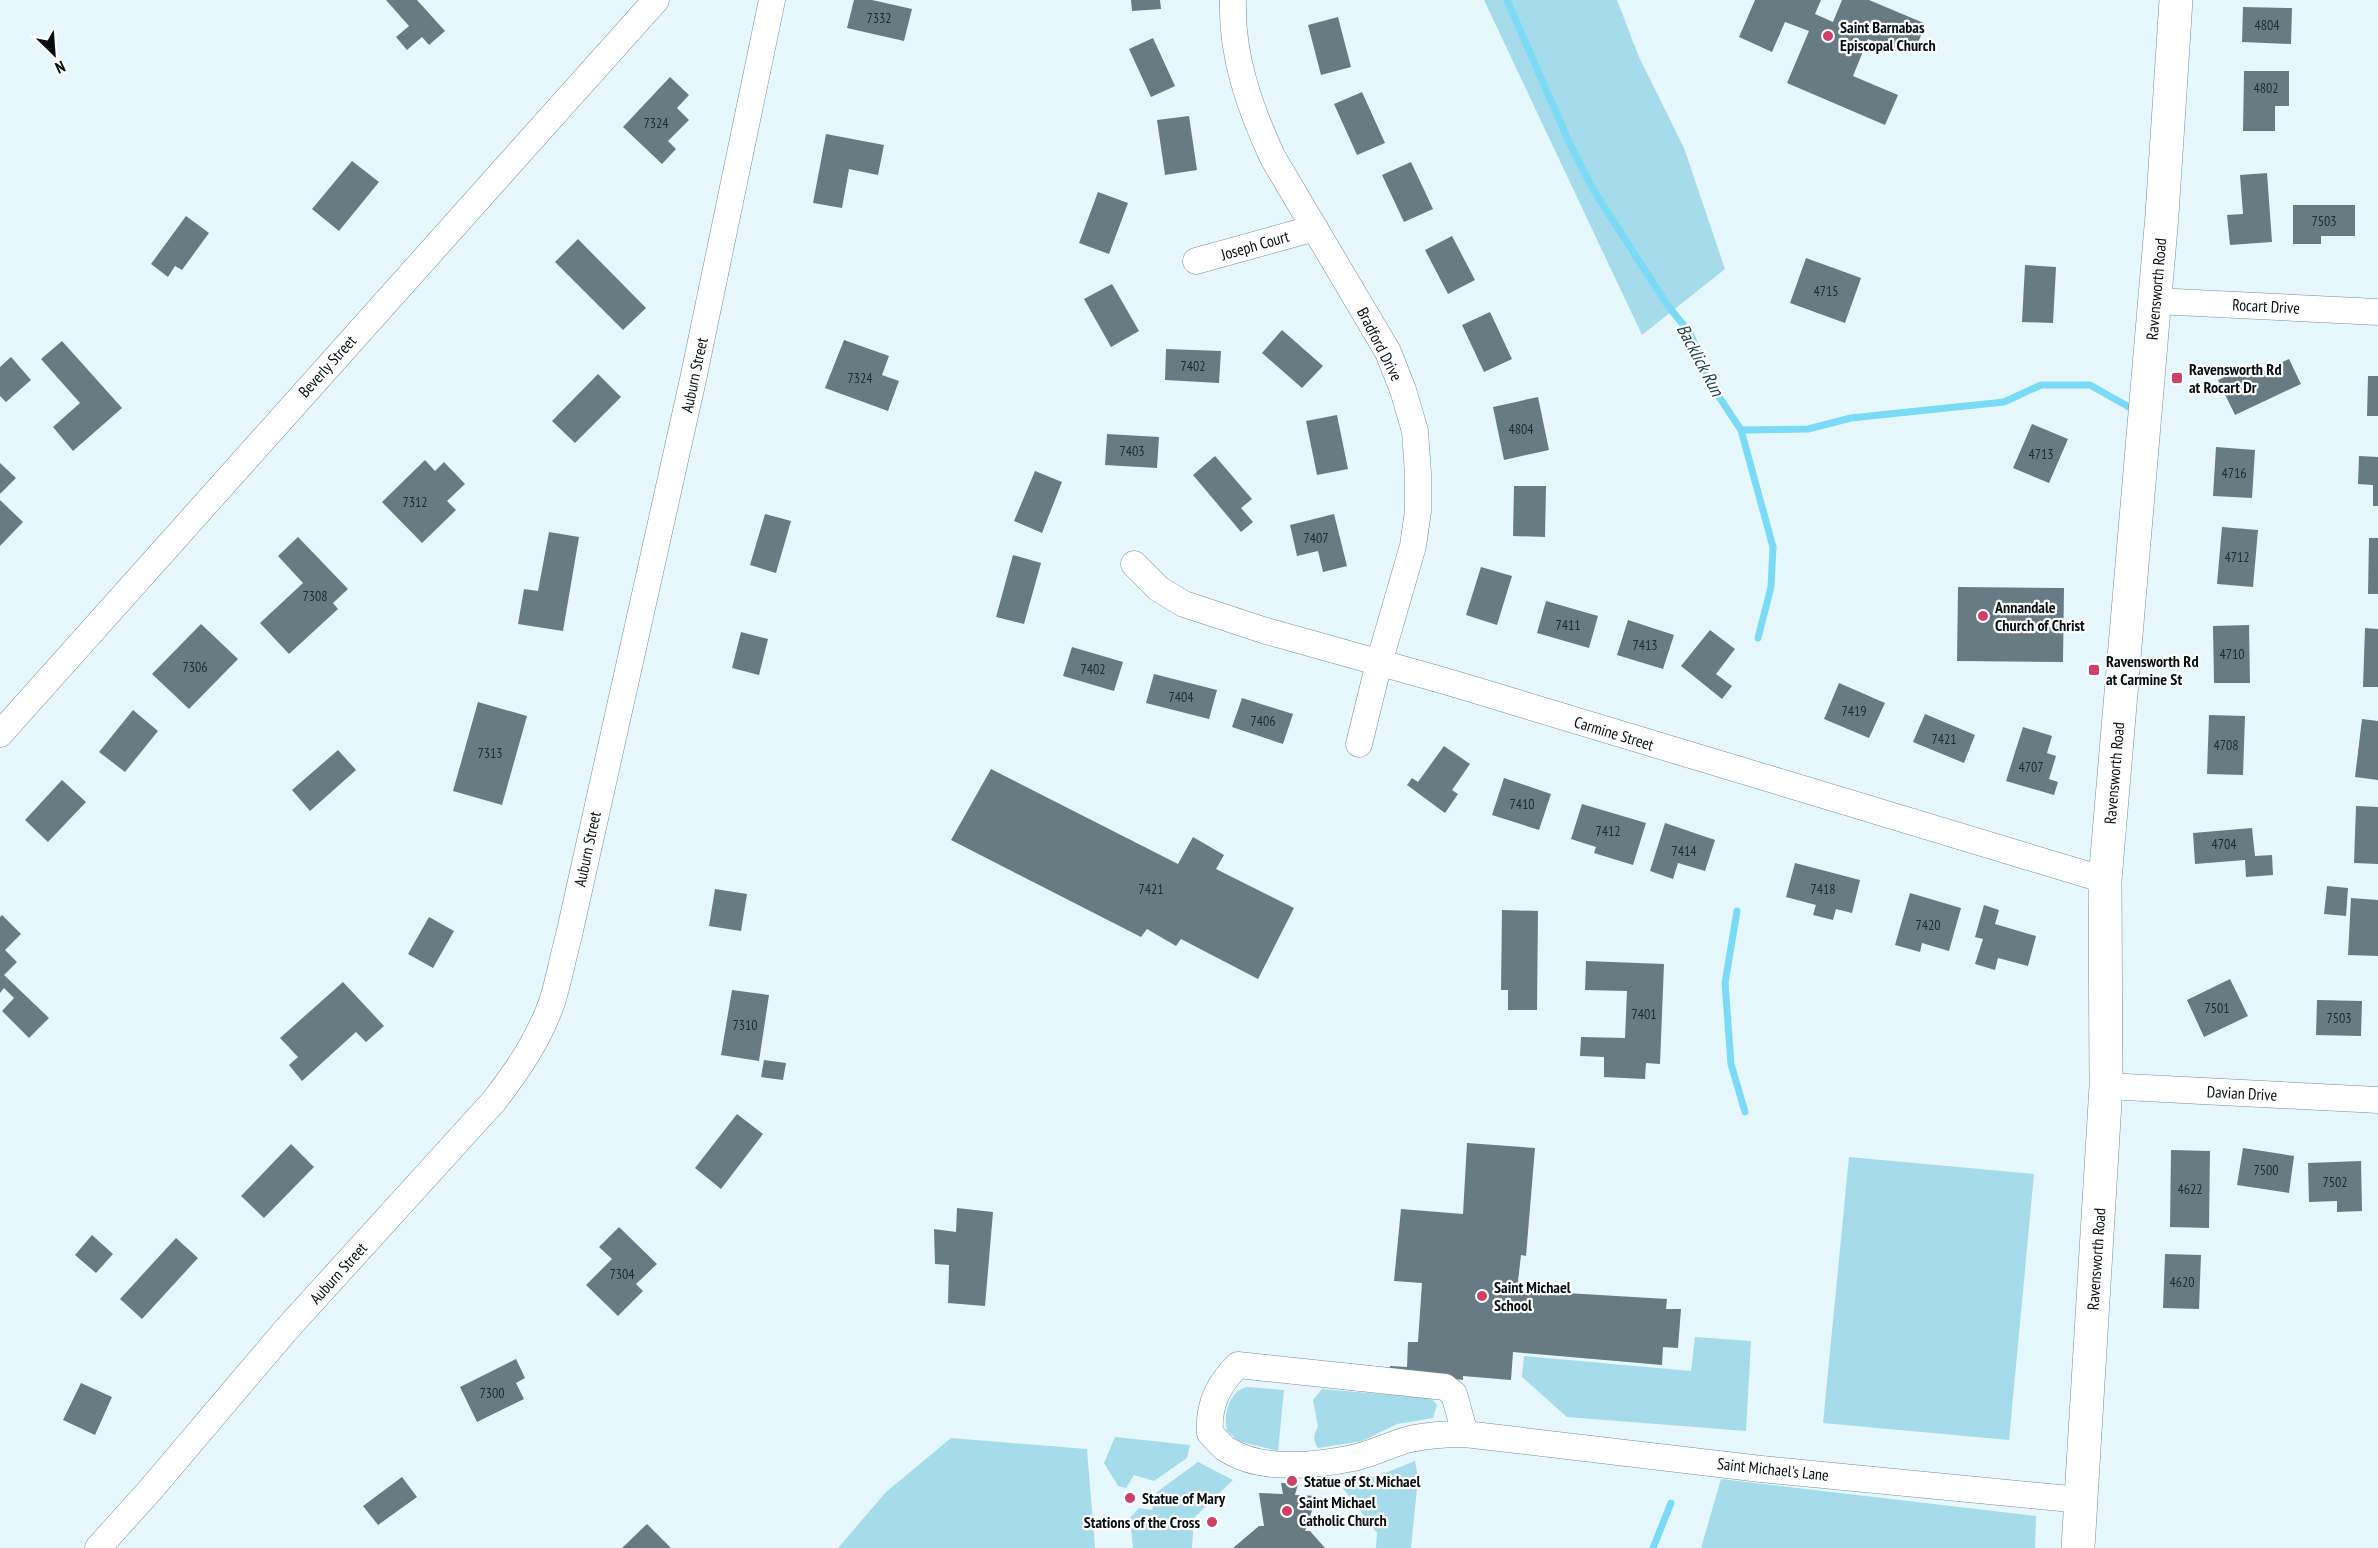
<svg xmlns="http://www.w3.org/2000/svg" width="2378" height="1548" viewBox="0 0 2378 1548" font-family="'PT Sans Narrow',sans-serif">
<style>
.green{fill:#a5dbeb}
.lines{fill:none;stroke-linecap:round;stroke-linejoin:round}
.stream{stroke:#7bdaf6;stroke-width:7}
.building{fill:#677c82}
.street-casing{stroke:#788d94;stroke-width:27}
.secondary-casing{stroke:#788d94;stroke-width:34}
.street{stroke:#fff;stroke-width:26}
.secondary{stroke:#fff;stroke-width:33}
.poi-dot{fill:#cf4069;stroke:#fff;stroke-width:2}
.labels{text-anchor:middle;stroke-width:4.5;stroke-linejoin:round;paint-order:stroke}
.number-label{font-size:14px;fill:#1f2a2c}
.poi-label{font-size:16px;font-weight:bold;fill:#070e10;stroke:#fff;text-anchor:start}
.street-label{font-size:16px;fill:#070e10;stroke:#fff}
.water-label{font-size:18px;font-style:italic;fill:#17434e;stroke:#fff}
</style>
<rect width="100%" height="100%" fill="#e6f8fe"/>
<!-- green -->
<path class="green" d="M1484 0H1617L1639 57 1684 148 1725 269 1642 335Z
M1849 1157 2034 1174 2009 1440 1823 1423Z
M1695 1337 1751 1341 1746 1431 1567 1417 1522 1377 1524 1356 1691 1371Z
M1247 1387 1284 1390 1278 1451 1238 1441 1227 1431C1223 1415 1229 1391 1247 1387Z
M1322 1389 1427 1398 1433 1400 1437 1405 1433 1418 1397 1424 1362 1441 1318 1448C1313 1440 1313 1435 1318 1427L1313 1400Z
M1115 1437 1190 1445 1187 1458 1154 1481 1134 1475 1126 1488 1118 1486 1104 1463Z
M951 1438 1087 1449 1095 1548H838L886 1492Z
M1415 1461 1418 1478 1411 1548H1376L1377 1533 1342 1487 1380 1475Z
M1198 1462 1233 1480 1194 1518 1192 1548H1133L1130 1518 1139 1508 1152 1510 1157 1492Z
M1721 1479 2036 1516 2035 1548H1701Z"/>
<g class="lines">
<!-- stream -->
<path class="stream" d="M1507 0 1569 142 1594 191 1668 306 1690 333 1712 386 1741 430 1808 429 1851 418 2004 402 2041 385H2090L2129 407
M1741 430 1773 547 1771 587 1758 638
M1737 911 1725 983 1731 1064 1745 1112
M1653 1548 1671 1503"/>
</g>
<!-- building -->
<path class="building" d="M386 0H417L445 31 429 45 422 37 407 50 396 37 409 26Z
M854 0H872L912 9 904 41 847 28Z
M1131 0H1160L1161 9 1132 11Z
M1755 0H1821L1815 14 1833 22 1842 0H1869L1926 24 1916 47 1903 41 1898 52 1868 39 1853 76 1898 95 1885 125 1787 83 1809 31 1785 22 1772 52 1739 37Z
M2243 7 2292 8 2291 44 2242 42Z
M1338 17 1351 67 1321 75 1308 25Z
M1153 38 1175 86 1151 97 1129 49Z
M2244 71H2289V106H2275V131H2243Z
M670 77 689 95 677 108 689 120 668 141 676 149 662 164 623 127Z
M1362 92 1385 143 1357 155 1334 104Z
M1189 116 1197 170 1165 175 1157 120Z
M826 134 884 145 878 175 849 169 842 208 813 203Z
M352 161 379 182 339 231 312 209Z
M1411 162 1433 209 1404 222 1382 175Z
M2267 173 2272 242 2230 245 2227 215 2243 214 2240 175Z
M1098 192 1128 203 1109 254 1079 243Z
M2293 205H2355V236H2321V244H2293Z
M186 216 209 233 182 270 175 266 168 277 151 264Z
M1452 236 1475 280 1448 294 1425 250Z
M578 239 646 308 623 330 555 262Z
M1806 258 1861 278 1845 323 1790 303Z
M2025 265 2056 267 2053 323 2022 322Z
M1112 284 1139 331 1111 347 1084 299Z
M1490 312 1512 359 1484 372 1462 325Z
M1282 330 1323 366 1302 388 1262 353Z
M844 340 889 356 882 375 899 381 888 411 825 388Z
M62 341 122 408 73 451 53 427 80 403 41 359Z
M1166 349 1221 351 1219 383 1165 380Z
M11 357 31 380 6 402 0 396V367Z
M2289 359 2301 384 2235 415 2218 380 2243 368 2247 378Z
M598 374 621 397 575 443 552 421Z
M2368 376H2378V416H2367Z
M1538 397 1549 450 1504 460 1493 407Z
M1337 415 1348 469 1317 475 1306 421Z
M2032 424 2068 439 2049 483 2013 468Z
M1107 434 1159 437 1157 468 1105 465Z
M2216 447 2255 450 2252 498 2213 496Z
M1215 456 1252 499 1241 508 1253 522 1241 532 1193 475Z
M2359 456 2378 457V506H2373V485L2358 484Z
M425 460 435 471 444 462 465 484 447 501 456 510 422 543 382 502Z
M0 463 16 478 0 494Z
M1035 471 1062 482 1042 533 1014 521Z
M1514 486H1546L1545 537 1513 536Z
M0 500 23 522 0 546Z
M765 514 791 521 776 573 750 565Z
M1334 514 1347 566 1323 572 1318 551 1297 556 1290 525Z
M2222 527 2258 530 2253 587 2217 584Z
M549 532 579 537 563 631 518 624 524 589 538 591Z
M298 537 348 589 333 603 338 609 289 654 260 623 303 583 278 556Z
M2369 538H2378V594H2368Z
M1013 555 1041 563 1024 624 996 617Z
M1481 567 1512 576 1497 625 1466 615Z
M1958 587 2064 588 2063 662 1957 661Z
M1546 601 1598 616 1589 648 1537 633Z
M1628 620 1674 635 1663 669 1617 655Z
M201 624 238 659 189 709 152 674Z
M2249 625 2250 683H2214L2213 626Z
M2365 628 2378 629V687H2363Z
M1710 630 1735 649 1716 674 1732 686 1722 699 1681 666Z
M741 632 768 639 759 675 732 668Z
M1072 647 1123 662 1114 691 1063 676Z
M1154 674 1217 690 1209 719 1146 703Z
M1839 683 1885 703 1869 738 1824 719Z
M1242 698 1293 714 1283 744 1232 727Z
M478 702 527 716 502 805 453 791Z
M133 710 158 731 125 772 99 752Z
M1925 714 1975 735 1964 763 1913 742Z
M2209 715 2245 716 2243 775 2207 774Z
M2362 719 2378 721V780L2355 777Z
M2023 727 2052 736 2047 753 2056 756 2049 779 2058 782 2054 795 2006 781Z
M1444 746 1470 764 1452 790 1458 794 1445 813 1407 785 1412 778 1418 782Z
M338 750 356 770 310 811 292 790Z
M991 769 1178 864 1193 837 1224 855 1216 869 1294 908 1258 979 1181 939 1176 946 1147 929 1141 937 951 840Z
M1504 778 1551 794 1539 830 1492 815Z
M62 780 86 802 48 842 25 820Z
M1582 804 1646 823 1633 865 1594 853 1596 847 1571 839Z
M2356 806 2378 807V864L2354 863Z
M1665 823 1715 840 1705 871 1678 863 1673 879 1650 871Z
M2252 828 2255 856 2272 855 2273 875 2246 877 2245 860 2195 864 2193 833Z
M1795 863 1860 880 1852 913 1836 909 1833 920 1813 915 1816 905 1786 897Z
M2327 886 2348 888 2346 916 2324 914Z
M715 889 747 894 741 931 709 926Z
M1910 893 1961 908 1949 951 1922 943 1920 952 1895 945Z
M2351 898 2378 900V956L2348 955Z
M1984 905 1999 910 1995 924 2036 936 2028 966 1998 958 1995 970 1975 964 1983 939 1975 937Z
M1502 910 1538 911 1537 1010H1508V990H1501Z
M2 915 21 934 5 950 17 962 4 975 49 1018 29 1038 2 1011 14 998 4 988 0 993V917Z
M429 917 454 931 433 968 408 954Z
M1586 961 1664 964 1660 1064 1646 1063 1645 1079 1604 1077V1057L1580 1056 1581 1037 1625 1038 1627 991 1585 990Z
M2230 979 2248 1016 2204 1037 2187 1000Z
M343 982 384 1026 366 1042 356 1032 302 1081 289 1065 298 1057 280 1038Z
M732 990 769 995 759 1061 721 1055Z
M2317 1000 2362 1001 2361 1036 2316 1035Z
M764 1060 786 1063 783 1080 761 1077Z
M737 1114 763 1134 721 1189 695 1168Z
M1467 1143 1535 1148 1526 1256 1521 1255 1517 1290 1667 1299 1666 1309H1681L1678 1348 1663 1347 1662 1365 1513 1352 1511 1380 1463 1376V1380L1416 1374H1390V1366L1407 1367 1408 1342H1418L1422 1283 1394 1281 1401 1209 1463 1214Z
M291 1144 314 1167 264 1218 241 1196Z
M2243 1148 2294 1156 2289 1193 2237 1185Z
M2171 1150 2210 1151 2209 1228 2170 1227Z
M2361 1161 2362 1211 2337 1212V1201L2309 1202 2308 1163Z
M957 1208 993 1212 985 1306 948 1303 949 1265 935 1264 934 1229 956 1232Z
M619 1227 657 1264 636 1284 643 1291 618 1316 586 1285 612 1259 599 1247Z
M92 1235 113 1254 96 1273 75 1255Z
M176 1238 198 1258 142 1319 120 1299Z
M2165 1254 2201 1255 2199 1309 2163 1308Z
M516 1359 525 1378 516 1383 524 1399 477 1422 460 1387Z
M81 1383 112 1397 95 1435 63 1420Z
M402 1477 417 1497 378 1525 363 1506Z
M1281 1483 1298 1484 1295 1495 1317 1496 1305 1531H1310L1325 1548H1233L1259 1526H1264L1259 1493 1283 1494Z
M647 1524 671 1548H622Z"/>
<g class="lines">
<defs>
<path id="street" d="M1233 0C1231 55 1250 109 1273 158L1388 352 1403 390 1415 431 1418 474V511L1413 546 1379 663 1359 744
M1196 261 1315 228
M2155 301 2378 312
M1134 564 1159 589 1184 604 1263 630 1445 681 2105 880
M0 734 656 0
M2106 1086 2378 1100
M1465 1434 1454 1394 1445 1387 1238 1365C1218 1384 1208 1405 1210 1433 1215 1438 1220 1445 1226 1449 1261 1472 1314 1466 1353 1458 1372 1454 1391 1444 1410 1439 1428 1435 1447 1434 1465 1434L1761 1469 2081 1500
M98 1548 152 1488 285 1331 494 1101C518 1070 539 1039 552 1002 559 980 563 957 569 935L694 375 772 0"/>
<path id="secondary" d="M2078 1548 2106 1086 2105 880 2162 215 2176 0"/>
</defs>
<!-- street casing -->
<use href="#street" class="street-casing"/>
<!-- secondary casing -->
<use href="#secondary" class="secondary-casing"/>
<!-- street -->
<use href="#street" class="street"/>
<!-- secondary -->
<use href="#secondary" class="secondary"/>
</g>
<!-- markers -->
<g class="poi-dot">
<circle cx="1828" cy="36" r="6"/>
<rect x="2171" y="372" width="12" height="12" rx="3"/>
<circle cx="1983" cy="616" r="6"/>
<rect x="2088" y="664" width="12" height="12" rx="3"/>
<circle cx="1482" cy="1296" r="6"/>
<circle cx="1292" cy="1481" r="6"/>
<circle cx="1130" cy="1498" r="6"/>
<circle cx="1287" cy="1511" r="6"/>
<circle cx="1212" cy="1522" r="6"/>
</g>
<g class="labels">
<!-- number labels -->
<g class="number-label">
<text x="879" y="23">7332</text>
<text x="2267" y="30">4804</text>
<text x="2266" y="93">4802</text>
<text x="656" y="128">7324</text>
<text x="2324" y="226">7503</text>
<text x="1826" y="296">4715</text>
<text x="1193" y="371">7402</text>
<text x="860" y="383">7324</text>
<text x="1521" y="434">4804</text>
<text x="1132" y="456">7403</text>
<text x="2041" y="459">4713</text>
<text x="2234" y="478">4716</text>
<text x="415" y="507">7312</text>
<text x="1316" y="543">7407</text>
<text x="2237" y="562">4712</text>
<text x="315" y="601">7308</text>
<text x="1568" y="630">7411</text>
<text x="1645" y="650">7413</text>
<text x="2232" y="659">4710</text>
<text x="195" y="672">7306</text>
<text x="1093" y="674">7402</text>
<text x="1181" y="702">7404</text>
<text x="1854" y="716">7419</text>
<text x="1263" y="726">7406</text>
<text x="1944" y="744">7421</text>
<text x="2226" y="750">4708</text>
<text x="490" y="758">7313</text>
<text x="2031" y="772">4707</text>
<text x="1522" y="809">7410</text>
<text x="1608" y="836">7412</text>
<text x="2224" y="849">4704</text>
<text x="1684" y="856">7414</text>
<text x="1151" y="894">7421</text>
<text x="1823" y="894">7418</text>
<text x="1928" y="930">7420</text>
<text x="2217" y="1013">7501</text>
<text x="1644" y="1019">7401</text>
<text x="2339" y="1023">7503</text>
<text x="745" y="1030">7310</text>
<text x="2266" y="1175">7500</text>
<text x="2335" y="1187">7502</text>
<text x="2190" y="1194">4622</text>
<text x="622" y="1279">7304</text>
<text x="2182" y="1287">4620</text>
<text x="492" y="1398">7300</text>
</g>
<!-- poi labels -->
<g class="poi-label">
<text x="1840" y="33">Saint Barnabas<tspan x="1840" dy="18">Episcopal Church</tspan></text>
<text x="2189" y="375">Ravensworth Rd<tspan x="2189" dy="18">at Rocart Dr</tspan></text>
<text x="1995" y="613">Annandale<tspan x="1995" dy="18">Church of Christ</tspan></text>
<text x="2106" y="667">Ravensworth Rd<tspan x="2106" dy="18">at Carmine St</tspan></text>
<text x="1494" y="1293">Saint Michael<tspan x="1494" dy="18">School</tspan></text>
<text x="1304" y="1487">Statue of St. Michael</text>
<text x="1142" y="1504">Statue of Mary</text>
<text x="1299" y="1508">Saint Michael<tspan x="1299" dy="18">Catholic Church</tspan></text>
<text x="1200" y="1528" text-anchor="end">Stations of the Cross</text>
</g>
<!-- street labels -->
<g class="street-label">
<text transform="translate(1255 245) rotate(-16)" y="6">Joseph Court</text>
<text transform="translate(2156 289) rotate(-85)" y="6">Ravensworth Road</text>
<text transform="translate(2266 306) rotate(3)" y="6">Rocart Drive</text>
<text transform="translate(1380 344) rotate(63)" y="6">Bradford Drive</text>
<text transform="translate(327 366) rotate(-48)" y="6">Beverly Street</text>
<text transform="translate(694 375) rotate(-78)" y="6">Auburn Street</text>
<text transform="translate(1614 733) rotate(17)" y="6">Carmine Street</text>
<text transform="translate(2114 773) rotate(-85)" y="6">Ravensworth Road</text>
<text transform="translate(587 849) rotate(-78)" y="6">Auburn Street</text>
<text transform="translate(2242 1093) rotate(3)" y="6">Davian Drive</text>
<text transform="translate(2096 1259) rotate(-86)" y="6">Ravensworth Road</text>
<text transform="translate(338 1273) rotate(-48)" y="6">Auburn Street</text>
<text transform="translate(1773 1469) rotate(6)" y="6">Saint Michael's Lane</text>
</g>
<!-- water labels -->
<g class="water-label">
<text transform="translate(1700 360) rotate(62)" y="6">Backlick Run</text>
</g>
</g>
<!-- north arrow -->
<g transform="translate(54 54) rotate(155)" stroke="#ffffff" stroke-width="4.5" paint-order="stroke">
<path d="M0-4.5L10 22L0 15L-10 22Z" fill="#070e10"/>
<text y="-9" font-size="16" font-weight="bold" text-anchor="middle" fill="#070e10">N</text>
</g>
</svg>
